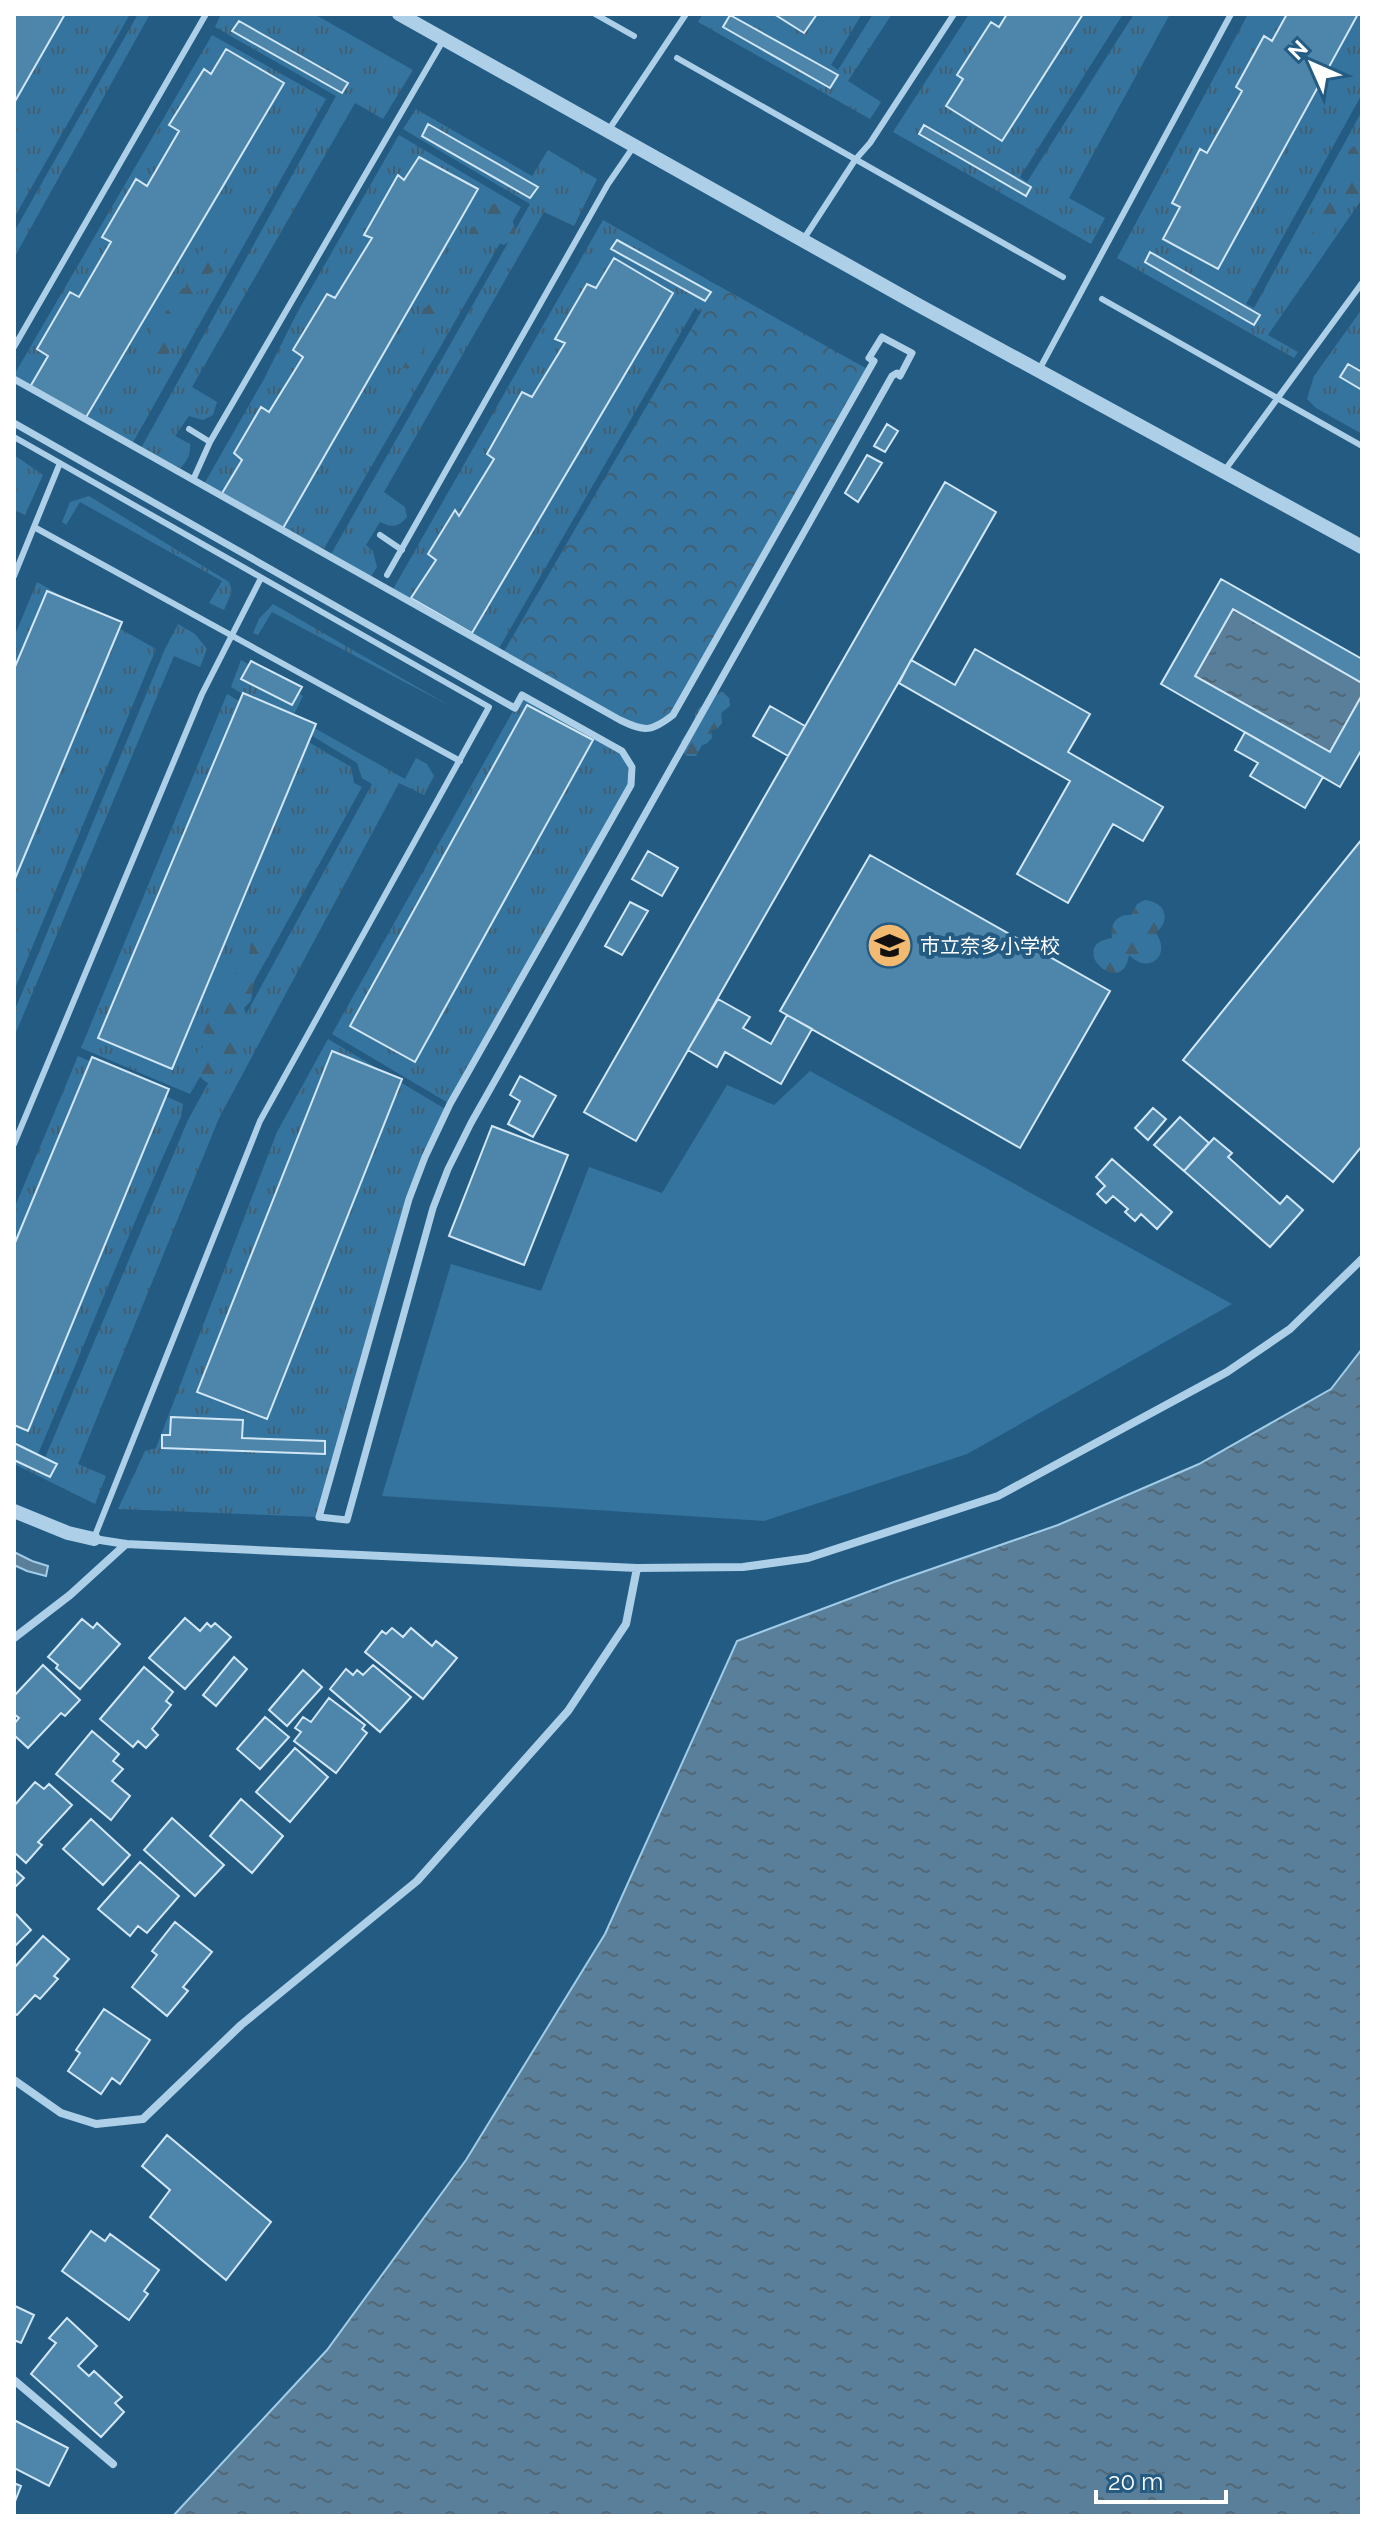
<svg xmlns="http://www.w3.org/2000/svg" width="1376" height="2530" viewBox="0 0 1376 2530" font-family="Raleway,'Noto Sans JP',sans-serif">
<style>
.grass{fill:url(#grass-tufts)}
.forest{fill:url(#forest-firs)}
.park{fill:url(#park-crowns)}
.garden{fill:#35749f}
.water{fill:url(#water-ripples);stroke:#a1cce8;stroke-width:2}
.building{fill:#4d85ab;stroke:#d1e7f6;stroke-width:2}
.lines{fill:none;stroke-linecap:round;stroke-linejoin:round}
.service{stroke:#add0e8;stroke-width:6}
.pedestrian{stroke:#add0e8;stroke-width:7}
.minor{stroke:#add0e8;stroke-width:8}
.tertiary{stroke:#add0e8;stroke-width:14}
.labels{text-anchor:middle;stroke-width:8;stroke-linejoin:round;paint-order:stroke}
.poi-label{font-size:20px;fill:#fff;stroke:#245b83;text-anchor:start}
</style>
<defs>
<pattern id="grass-tufts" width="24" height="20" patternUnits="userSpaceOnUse" patternTransform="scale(2)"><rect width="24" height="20" fill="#35749f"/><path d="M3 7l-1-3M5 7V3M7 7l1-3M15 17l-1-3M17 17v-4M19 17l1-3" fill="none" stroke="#425e71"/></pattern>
<pattern id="forest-firs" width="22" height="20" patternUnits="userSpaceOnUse" patternTransform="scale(2)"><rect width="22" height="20" fill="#35749f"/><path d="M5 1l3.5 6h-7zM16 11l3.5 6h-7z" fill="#425e71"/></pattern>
<pattern id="park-crowns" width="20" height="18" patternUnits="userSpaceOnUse" patternTransform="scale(2)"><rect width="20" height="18" fill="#35749f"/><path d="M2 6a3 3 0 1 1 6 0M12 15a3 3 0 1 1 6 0" fill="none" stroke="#425e71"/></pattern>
<pattern id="water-ripples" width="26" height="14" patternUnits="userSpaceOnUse" patternTransform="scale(2)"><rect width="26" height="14" fill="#597f9a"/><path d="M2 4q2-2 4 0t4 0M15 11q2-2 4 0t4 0" fill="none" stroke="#536877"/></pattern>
</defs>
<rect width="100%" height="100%" fill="#245b83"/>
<!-- grass -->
<path class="grass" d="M14 14H130L14 218Z
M138 14H150L14 258V232Z
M221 14H314L413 70 383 119 355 103 192 387 217 402 213 415 203 420 189 416 175 436 190 444C191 456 186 462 178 471L140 450 336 96 215 27Z
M703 14H862L831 65 838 70 873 14H892L848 81 881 102 870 119 698 22Z
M969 14H1123L1020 177 1027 182 1134 14H1170L1069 198 1105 218 1091 244 893 132Z
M1248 14H1362V94L1246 304 1254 308 1362 111V199L1268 335 1298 352 1294 358 1117 258Z
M212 35 326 99 131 446 14 379V375Z
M416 109 532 176 548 150 597 179 574 226 544 212 384 492 405 507 407 517C399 527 392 528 380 522L366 545 373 551 377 567 370 578 330 556 530 204 403 129Z
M399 135 521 207 322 552 203 486 264 379 297 313Z
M603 220 815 341 785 384 656 390 701 312 695 308 498 650 392 591Z
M1362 309V434L1316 408 1307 399 1314 376Z
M14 455 43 475 25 515 14 510Z
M89 496 229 582 232 591 224 610 209 603 222 581 80 502 66 525 62 522 70 502Z
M37 582 156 649 14 991V637Z
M273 604 450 706 272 612 258 635 253 633 259 619Z
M178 624 195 634 207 649 200 667 174 656 14 1037V1012L165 649Z
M241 660 303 696 293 716 405 779 416 758 427 764 434 776 424 795 399 783 219 1118 78 1464 106 1476 95 1504 14 1464V1209L78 1056 183 1104 181 1117C130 1228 86 1342 38 1454L45 1458 188 1120 372 784 362 778 357 763 231 687Z
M227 694 351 767 354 783 362 787 231 1023 190 1094 81 1048Z
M522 695 627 757 631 785 450 1104 332 1034Z
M328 1039 447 1110 425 1157 319 1517 118 1509 145 1451 156 1448 277 1132Z"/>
<!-- forest -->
<path class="forest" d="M92 14H132L123 19 117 17 115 20 119 26 115 36 106 41 96 38 90 29 94 18Z
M1362 143V196L1354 200 1346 199 1344 209 1340 212 1338 219 1330 224 1333 228 1331 236 1324 240 1322 249 1315 253 1308 251 1304 244 1306 236 1313 233 1315 224 1322 219 1320 214 1328 197 1337 193C1332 181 1334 171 1346 166 1345 153 1350 146 1362 143Z
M497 202 507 205C511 213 511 220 516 228L513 239 504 245 494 241 489 235C487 241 483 244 476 244V255L468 259 461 257 457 249 459 242 466 238 470 239 469 235 471 228 478 224 486 226 489 230 484 218 487 208Z
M223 221 230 223 234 230 232 238 226 242 228 245 226 253 218 257 213 272 206 276 202 275 205 281 203 289 196 293 199 299 197 309 187 314 183 313 182 324 174 328 177 334 175 345 171 347 168 356 158 361 148 359 143 350 146 339 150 337 152 327 162 322H166L164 319 166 311 174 307 172 302 174 292 186 287 187 275 197 273 195 266 199 252 207 249 209 240 215 236 214 233 216 225Z
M437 293 445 295 448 302 447 309 439 314 438 323 432 325 431 336 424 340 423 351 416 356 414 365 408 369 400 367 396 360 398 352 405 348 406 339 414 334 415 323 420 320 421 310 428 306 430 296Z
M714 692H723L729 698 730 706 721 713 722 723 717 729 711 730 712 738 706 744 702 745 696 756H687L681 750V741L695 722V713L700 707H709Z
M1145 900C1166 902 1171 920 1156 933 1172 956 1148 975 1129 955 1122 1001 1064 945 1112 938 1110 924 1116 914 1131 915L1137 904Z
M257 935H265L271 940C272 949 271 958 262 962V968L255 975 251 1001 244 1008C249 1019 243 1022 239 1032 237 1035 238 1038 237 1042L240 1047C237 1065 229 1062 224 1075 223 1079 222 1083 219 1086 204 1085 197 1075 193 1062L198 1051 207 1044 204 1031C209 1020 212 1010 221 1001 217 989 221 976 234 975L241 967V960L249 954 251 941Z"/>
<!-- park -->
<path class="park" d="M717 285 869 370 673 715 644 729 503 653Z"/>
<!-- garden -->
<path class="garden" d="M810 1071 1232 1304 967 1454 764 1521 382 1496 451 1264 541 1291 589 1167 662 1193 727 1085 774 1105Z"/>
<!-- water -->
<path class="water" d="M1233 609 1362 683V695L1330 752 1195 676Z
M1362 1349V2516H173L327 2350 466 2160 605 1934 737 1641 894 1582 1058 1525 1199 1464 1331 1389Z
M14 1552 32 1561 48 1566 46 1576 27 1571 14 1565Z"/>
<!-- building -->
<path class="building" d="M14 14H65L14 103Z
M774 14H817L804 33Z
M1007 14H1083L1002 141 946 106 963 79 957 75 991 22 999 27Z
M1287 14H1358L1218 269 1163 239 1180 207 1172 203 1200 149 1207 153 1242 91 1236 87 1264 36 1272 41Z
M730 15 838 75 830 88 723 27Z
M239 21 348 83 342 93 232 31Z
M226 49 284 83 85 419 30 387 48 356 37 349 70 292 79 297 111 242 102 237 136 179 147 186 179 131 169 125 204 69 211 74Z
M428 124 538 187 530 198 422 136Z
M924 125 1031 187 1026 196 919 134Z
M419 157 478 189 282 530 221 495 242 460 234 453 261 407 269 412 303 357 293 350 327 294 335 298 372 238 364 235 398 175 404 180Z
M617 240 711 292 705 301 611 249Z
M1150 252 1260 315 1254 325 1145 262Z
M614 258 673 293 472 633 411 598 436 560 428 554 455 510 459 516 494 459 487 454 522 392 532 397 565 343 555 339 587 284 596 288Z
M1348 364 1362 372V390L1340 377Z
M887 424 898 431 885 452 874 446Z
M867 455 882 463 858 502 845 493Z
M945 482 996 512 636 1141 584 1112Z
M1221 579 1362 659V683L1233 609 1195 676 1330 752 1362 695V749L1340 787 1161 684Z
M47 591 122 622 14 881V669Z
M975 649 1090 714 1068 752 1163 807 1143 841 1113 824 1068 903 1017 874 1070 781 899 683 911 660 955 685Z
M251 661 302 687 292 705 241 679Z
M243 693 316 724 172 1069 98 1038Z
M527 705 593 740 415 1062 350 1026Z
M770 706 805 726 788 756 753 736Z
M1245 732 1323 777 1305 808 1250 776 1258 763 1235 750Z
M1362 839V1146L1333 1182 1183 1060Z
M648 851 678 868 662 896 632 879Z
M870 855 1110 991 1020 1148 780 1011Z
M630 902 648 911 622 955 605 946Z
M718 999 750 1017 743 1028 771 1044 787 1015 812 1029 781 1084 725 1052 717 1067 688 1050Z
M332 1051 402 1079 267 1419 197 1392Z
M92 1057 169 1089 28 1431 14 1425V1245Z
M520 1076 556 1096 533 1137 508 1124 520 1101 510 1095Z
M1153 1108 1166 1119 1148 1140 1135 1128Z
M1180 1117 1209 1143 1184 1171 1154 1145Z
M492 1126 568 1155 524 1265 449 1236Z
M1214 1138 1232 1153 1228 1157 1280 1204 1287 1196 1303 1210 1270 1247 1184 1171Z
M1112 1159 1172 1212 1157 1229 1141 1214 1135 1221 1125 1212 1128 1209 1113 1196 1106 1203 1097 1194 1105 1186 1096 1177Z
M171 1417 243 1420 242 1438 325 1441V1454L162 1448V1435H170Z
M14 1443 57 1464 50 1477 14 1460Z
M185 1618 200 1631 207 1623 211 1627 215 1623 231 1637 185 1689 149 1658Z
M82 1619 93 1628 97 1623 120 1644 80 1689 56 1668 58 1665 48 1657Z
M392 1628 403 1637 411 1628 432 1646 436 1641 457 1658 423 1699 365 1652 382 1631 386 1634Z
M234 1657 247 1669 216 1706 203 1695Z
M43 1665 80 1700 65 1716 61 1713 28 1748 14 1735V1724L19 1718 14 1714V1696Z
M373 1665 411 1697 380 1732 330 1689 346 1669 353 1675 357 1670 363 1675Z
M144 1667 173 1692 166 1701 171 1705 152 1729 158 1735 146 1748 138 1741 133 1747 100 1719Z
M303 1670 322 1687 287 1726 269 1710Z
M329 1698 365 1725 362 1729 367 1733 336 1773 294 1741 301 1732 295 1728 303 1717 311 1722Z
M265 1717 289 1737 260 1769 237 1749Z
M92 1731 119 1754 113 1761 123 1769 112 1781 130 1796 111 1820 56 1774Z
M295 1748 328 1777 290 1822 256 1792Z
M35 1782 44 1789 49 1784 72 1805 38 1842 42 1845 26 1863 14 1852V1806Z
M241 1799 283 1836 252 1873 210 1836Z
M172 1818 224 1865 195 1896 144 1850Z
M91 1819 130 1855 103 1885 63 1849Z
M140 1862 179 1896 147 1933 138 1926 130 1936 98 1909Z
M14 1869 24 1878 14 1888Z
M14 1912 31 1930 14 1947Z
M175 1922 212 1952 183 1987 188 1991 167 2016 132 1987 157 1955 152 1951Z
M43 1936 69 1959 54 1976 58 1979 40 1999 35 1995 17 2015 14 2013V1968Z
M104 2009 150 2040 120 2084 112 2078 101 2094 68 2071 80 2053 76 2050Z
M167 2135 271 2222 226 2280 150 2217 170 2190 142 2166Z
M91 2231 105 2241 110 2234 159 2270 144 2291 148 2294 129 2320 62 2271Z
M15 2306 34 2315 21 2343 14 2340Z
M67 2318 97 2346 78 2366 89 2376 94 2371 122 2397 115 2403 124 2412 101 2437 31 2374 56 2343 49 2338Z
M14 2420 68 2448 49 2486 14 2468Z
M14 2483 21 2486 14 2504Z"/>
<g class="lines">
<!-- service -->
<path class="service" d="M595 14 634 36
M677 58 1063 277
M608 131 686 14
M803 240 855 160 870 143 954 14
M1102 299 1362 446
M14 347 206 14
M1039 370 1231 14
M189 429 210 442
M14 437 489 707 260 1121 94 1538
M1225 470 1362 283
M193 480 210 442 444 39
M34 527 460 761
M380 535 402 550
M387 575 608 184 634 146
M14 576 60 463
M14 1144 202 694 261 578"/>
<!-- pedestrian -->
<path class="pedestrian" d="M14 379 620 720C645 732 651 732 673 715L874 361 869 358 882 337 912 353 900 376 897 373 892 376 471 1123 448 1169 433 1208 347 1520 319 1517 409 1199 425 1157 450 1104 631 785 632 767 622 751 522 695 515 708 511 706 14 423"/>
<!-- minor -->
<path class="minor" d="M94 1539 126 1544 637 1568 743 1567 808 1558 998 1496 1227 1372 1290 1329 1362 1259
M14 1638 70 1595 126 1544
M14 2080 61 2113 96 2124 143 2119 241 2025 417 1881 568 1711 626 1624 637 1568
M14 2380 113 2464"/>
<!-- tertiary -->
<path class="tertiary" d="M399 14 920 306 1362 547
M14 1511 68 1533 94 1539"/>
</g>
<!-- icons -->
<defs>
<symbol id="school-disc" viewBox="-11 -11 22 22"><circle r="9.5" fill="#f2ba71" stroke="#245b83"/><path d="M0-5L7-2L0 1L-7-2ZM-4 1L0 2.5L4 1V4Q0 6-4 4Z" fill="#111"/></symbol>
</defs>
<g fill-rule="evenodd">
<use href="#school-disc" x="864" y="920" width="51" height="51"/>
</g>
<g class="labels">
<!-- poi labels -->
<g class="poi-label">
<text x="920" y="953">市立奈多小学校</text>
</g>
</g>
<!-- border -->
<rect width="1376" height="2530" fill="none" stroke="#ffffff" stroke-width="32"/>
<!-- north arrow -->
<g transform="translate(1312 64) rotate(315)" stroke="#245b83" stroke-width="6" paint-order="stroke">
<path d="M0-6L14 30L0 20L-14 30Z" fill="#ffffff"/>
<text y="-12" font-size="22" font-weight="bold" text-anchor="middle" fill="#ffffff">N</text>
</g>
<!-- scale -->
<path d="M1096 2490v12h130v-12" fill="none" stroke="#ffffff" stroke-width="4"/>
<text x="1108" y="2490" font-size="24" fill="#ffffff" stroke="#245b83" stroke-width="6" paint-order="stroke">20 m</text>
</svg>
